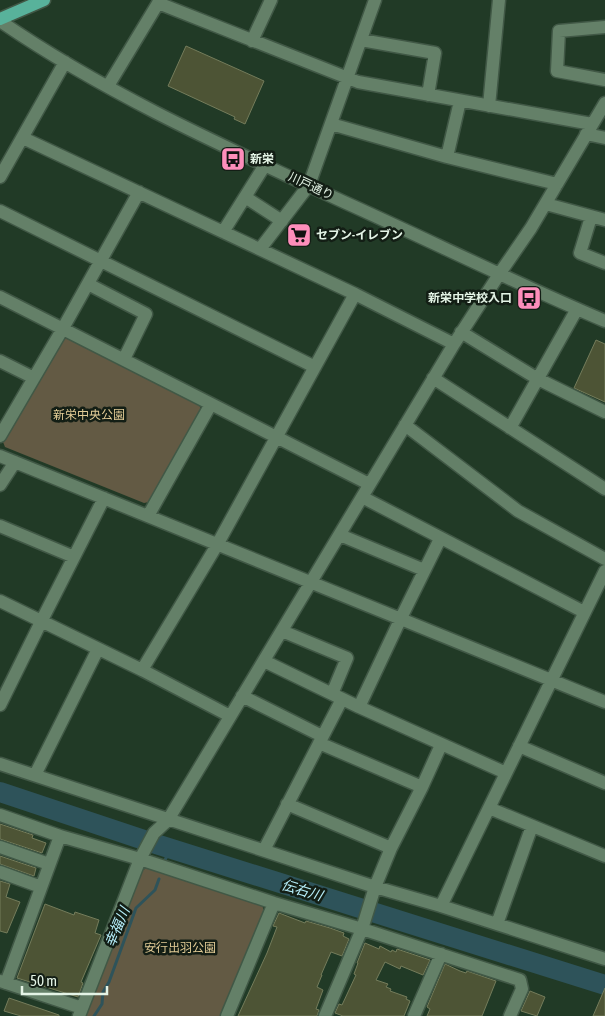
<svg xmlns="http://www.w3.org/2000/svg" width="605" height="1016" viewBox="0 0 605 1016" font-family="'Asap Condensed','Noto Sans JP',sans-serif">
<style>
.green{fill:#635a44}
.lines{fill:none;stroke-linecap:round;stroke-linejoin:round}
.stream{stroke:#2e535a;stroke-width:3}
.river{stroke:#2e535a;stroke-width:20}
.building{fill:#4d5435;stroke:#747c5b}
.minor-casing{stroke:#415846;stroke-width:15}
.major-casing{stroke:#415846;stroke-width:15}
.minor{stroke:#648068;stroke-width:12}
.major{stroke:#58b29b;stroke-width:12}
.labels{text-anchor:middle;stroke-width:5;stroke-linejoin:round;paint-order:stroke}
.poi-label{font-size:12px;font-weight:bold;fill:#e4f4e6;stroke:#131e15;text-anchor:start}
.street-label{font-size:12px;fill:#e4f4e6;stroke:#131e15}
.park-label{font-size:12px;fill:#e2cc96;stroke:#131e15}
.water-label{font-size:14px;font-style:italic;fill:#b7effb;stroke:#131e15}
</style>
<rect width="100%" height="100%" fill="#213a26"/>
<!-- green -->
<path class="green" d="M69 337 199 404 201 410 149 502 144 503 5 447 3 442 63 338Z
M150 867 262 904 264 912 220 1016H85L140 871Z"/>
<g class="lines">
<!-- stream -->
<path class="stream" d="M165 860 171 848
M94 1016 102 1004 103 992 109 982 136 908 155 890 159 879"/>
<!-- river -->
<path class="river" d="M0 792 156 844 605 985"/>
</g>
<!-- building -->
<path class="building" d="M186 46 264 81 245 124 234 119 235 117 168 86Z
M596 340 605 344V402L574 388Z
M0 824 33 835 32 838 46 843 42 853 0 839Z
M0 856 36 868 34 876 0 864Z
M0 881 10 884 6 897 20 902 7 933 0 931Z
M45 904 74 915 75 912 99 920 95 933 101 935 81 982 83 983 78 997 17 978Z
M279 913 305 923 306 921 330 928 344 933 343 936 349 939 342 956 331 952 321 975H322L317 987 323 990 316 1009 319 1010 317 1016H238L267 953 277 927 273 926Z
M365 943 379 949 380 946 391 952 392 950 396 952 397 949 430 960 423 975 401 966 400 969 385 962 376 980 388 984 386 987 391 989 390 991 407 997 406 999 410 1001 404 1016H343L335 1013 339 1004 342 1005 356 975 354 974 358 963H357Z
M445 964 460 971 466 973 467 971 496 981 482 1016H427L430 1009 427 1007Z
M605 988V1016H593Z
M530 991 545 997 537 1016 521 1011Z
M9 998 59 1015V1016H21L4 1011Z"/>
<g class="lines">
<defs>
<path id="minor" d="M158 3 358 82 592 124
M0 21C106 94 227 148 344 202 431 241 517 284 605 321
M605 27 559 31 557 71 605 80
M361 40 435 53 428 95
M252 41 271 0
M108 86 160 0
M489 106 499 0
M331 124 447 157 557 184
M586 134 605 138
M23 138 355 294 454 344
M447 157 460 101
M0 177 65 62
M245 197 282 221
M546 204 605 220
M0 211 315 367
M591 217 580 253 605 263
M223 232 265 165
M260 249 309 185 375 0
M88 284 146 314 124 359
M0 297 369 484
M461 332 538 379 605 412
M0 361 34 378
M433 378 605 489
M405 425 518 511 605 559
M510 428 577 309
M0 436 62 330 139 192
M0 456 605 702
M0 485 15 462
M362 497 584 612
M148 516 211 404
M0 526 74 557
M340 535 424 570
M0 601 142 670 230 716
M282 631 347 658 332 694
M264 661 359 707 506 773
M142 670 217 545 355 294
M242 696 322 736
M0 705 41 622 104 498
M359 707 401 618 440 539
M319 743 422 787
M519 746 605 783
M0 764 375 887 441 906 605 959
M35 775 98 649
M287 804 391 848
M489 808 605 856
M0 815 60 836 140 859 274 903 362 929 520 980 522 989 510 1016
M0 847 49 864
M264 850 342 699
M0 872 41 887
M441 906 605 571
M497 924 532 826
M0 981 82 1008
M6 983 60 836
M79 1016 140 859 154 833 168 820 454 344 500 273 531 228 605 103
M227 1016 274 903
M325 1016 362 929 375 887 391 848 422 787 441 745
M414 1016 441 954"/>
<path id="major" d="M0 19 44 0"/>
</defs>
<!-- minor casing -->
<use href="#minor" class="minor-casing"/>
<!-- major casing -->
<use href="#major" class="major-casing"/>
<!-- minor -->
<use href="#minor" class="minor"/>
<!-- major -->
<use href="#major" class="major"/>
</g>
<!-- icons -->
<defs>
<symbol id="bus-square" viewBox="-11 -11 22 22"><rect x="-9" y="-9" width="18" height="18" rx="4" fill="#fe8ebb" stroke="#131e15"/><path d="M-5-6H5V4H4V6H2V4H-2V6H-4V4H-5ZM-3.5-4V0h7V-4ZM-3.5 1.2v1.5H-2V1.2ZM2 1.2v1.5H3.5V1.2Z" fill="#111"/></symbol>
<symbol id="supermarket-square" viewBox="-11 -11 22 22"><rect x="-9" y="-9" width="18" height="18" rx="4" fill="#fe8ebb" stroke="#131e15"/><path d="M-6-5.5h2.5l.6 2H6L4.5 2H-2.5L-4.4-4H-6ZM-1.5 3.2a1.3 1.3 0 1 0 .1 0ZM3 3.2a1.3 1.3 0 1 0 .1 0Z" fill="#111"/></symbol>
</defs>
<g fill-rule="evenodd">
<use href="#bus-square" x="219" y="145" width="28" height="28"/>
<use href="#supermarket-square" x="285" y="221" width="28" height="28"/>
<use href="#bus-square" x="515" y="284" width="28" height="28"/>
</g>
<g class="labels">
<!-- poi labels -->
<g class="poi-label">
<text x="250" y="163">新栄</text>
<text x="316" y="239">セブン-イレブン</text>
<text x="512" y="302" text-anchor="end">新栄中学校入口</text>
</g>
<!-- street labels -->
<g class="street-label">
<text transform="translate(311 186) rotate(25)" y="4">川戸通り</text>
</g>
<!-- park labels -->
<g class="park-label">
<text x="89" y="419">新栄中央公園</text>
<text x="180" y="952">安行出羽公園</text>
</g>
<!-- water labels -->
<g class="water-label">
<text transform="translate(302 890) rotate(17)" y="5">伝右川</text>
<text transform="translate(117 927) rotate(-67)" y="5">幸福川</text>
</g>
</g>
<!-- scale -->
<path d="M22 986v8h85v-8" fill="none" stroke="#e4f4e6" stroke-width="2.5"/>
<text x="30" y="986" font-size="15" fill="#e4f4e6" stroke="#131e15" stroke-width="4" paint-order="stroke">50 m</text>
</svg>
